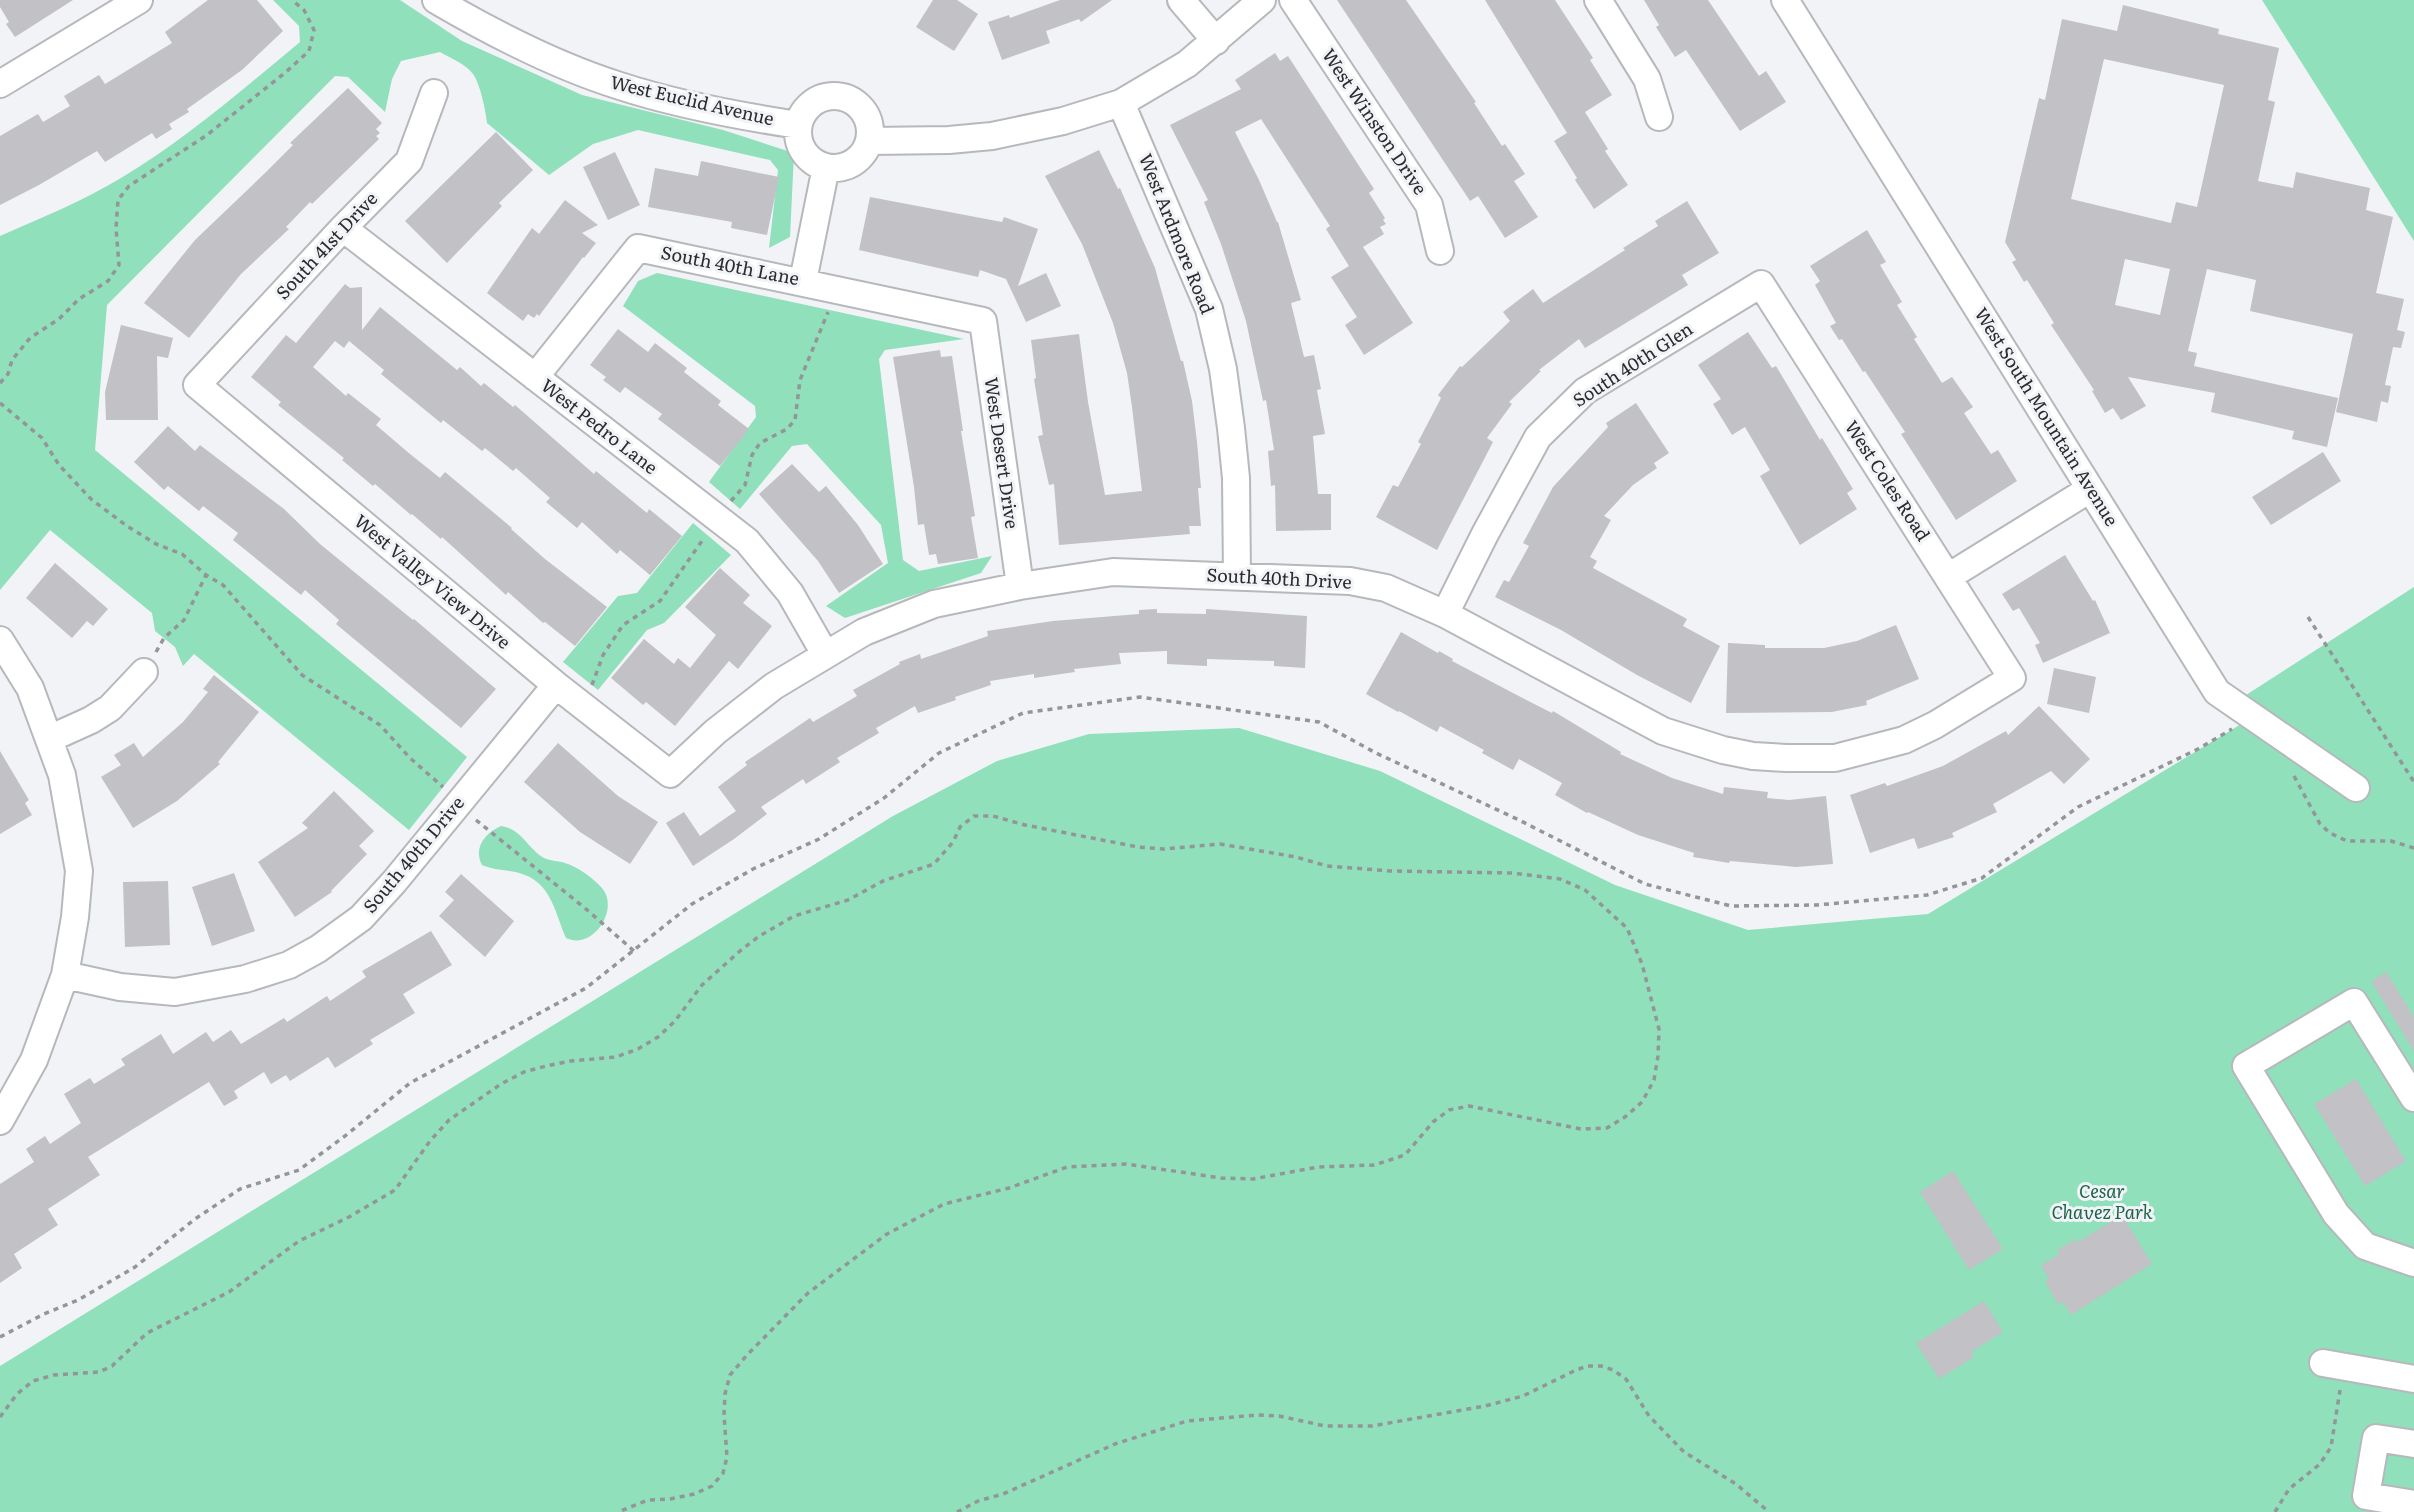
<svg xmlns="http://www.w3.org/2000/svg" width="2414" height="1512" viewBox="0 0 2414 1512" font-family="Literata,serif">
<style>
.green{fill:#8fe0bb}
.building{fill:#c2c1c5;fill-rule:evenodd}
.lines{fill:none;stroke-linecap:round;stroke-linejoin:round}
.minor-casing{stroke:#b6b8bc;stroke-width:30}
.path{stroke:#949598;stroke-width:3.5;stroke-dasharray:5 5;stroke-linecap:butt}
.minor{stroke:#fff;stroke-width:26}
.labels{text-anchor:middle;stroke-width:6;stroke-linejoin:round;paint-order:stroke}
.street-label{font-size:18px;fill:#2b2b2d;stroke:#f1f3f7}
.park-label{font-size:18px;font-style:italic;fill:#1c6348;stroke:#f1f3f7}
</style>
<rect width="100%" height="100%" fill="#f1f3f7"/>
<!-- green -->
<path class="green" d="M273 0H400L462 41 582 95 723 130 794 153 790 237 769 248 778 170 770 160 638 130 593 144 549 175 487 123C486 112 480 83 473 74 466 64 450 58 440 52L401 61 392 79 385 112 348 77 335 76 107 305 95 450 467 757 409 830 194 654 183 666 175 647 155 631 152 613 50 530 0 590V236C41 218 83 201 121 178 185 140 242 90 300 42L299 26Z
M2262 0H2414V241Z
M657 273 964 339 885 350 879 359 903 560 919 571 992 556 981 573 845 618 826 606 888 563 881 525 807 444 792 446 740 509 709 482 756 417 755 406 623 306 638 281Z
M693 523 731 555 664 623 647 630 598 690 563 662 618 596 637 593Z
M2414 587V1512H0V1366L893 816 997 761 1089 734 1239 728 1380 771 1615 885 1748 930 1928 914 2251 718 2243 697Z
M501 826C522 829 527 848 544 858 550 861 559 861 565 863 578 867 593 878 602 888 620 909 593 951 566 938 556 916 552 885 525 875 511 869 495 871 482 865 473 848 485 833 501 826Z"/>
<!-- building -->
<path class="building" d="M0 0H73L15 37 6 24 9 22 0 7Z
M208 0H257L283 31 242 70 187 109 189 112 169 124 172 129 156 139 152 133 105 162 97 151 39 185 0 205V136L38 114 43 122 70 106 64 96 99 75 105 84 172 43 165 32Z
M933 0H957L978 14 954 51 916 27Z
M1060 0H1112L1081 22 1079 19 1046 31 1050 43 1002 60 988 22 1009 15 1010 18Z
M1337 0H1406L1476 102 1474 103 1502 146 1505 144 1525 174 1514 181 1538 217 1505 238 1478 196 1470 201Z
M1485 0H1555L1593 58 1590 60 1612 95 1585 112 1608 149 1605 151 1628 185 1594 209 1575 180 1577 178 1554 141 1567 133Z
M1644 0H1708L1759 76 1766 71 1786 102 1740 131 1686 50 1675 57 1656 27 1659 25Z
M2123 5 2219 29 2218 34 2279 48 2268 100 2275 102 2258 181 2293 188 2296 172 2370 188 2366 210 2393 217 2376 293 2404 299 2397 330 2405 332 2401 348 2393 347 2385 385 2391 386 2388 403 2381 401 2377 422 2336 412 2353 334 2250 311 2256 280 2207 269 2188 351 2197 353 2194 366 2338 398 2327 447 2292 439 2294 431 2211 412 2215 393 2128 377 2146 406 2121 420 2113 408 2105 413 2092 391 2094 390 2051 325 2054 323 2027 280 2024 282 2012 262 2016 260 2005 242 2039 98 2045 100 2062 19 2117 31ZM2104 59 2224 85 2197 207 2176 202 2171 223 2071 199ZM2125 259 2170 269 2160 315 2115 305Z
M1275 53 1280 61 1288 56 1374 189 1369 193 1385 218 1383 220 1386 224 1380 227 1384 234 1363 247 1413 323 1364 355 1345 325 1357 317 1331 277 1349 266 1326 229 1330 226 1261 119 1235 132 1259 180 1277 222H1278L1301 300 1291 303 1304 357 1314 355 1321 389 1317 390 1325 434 1313 436 1318 494H1331V530L1276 531 1275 485 1271 486 1268 451 1274 450 1266 400 1263 401 1246 321 1221 244 1204 202 1208 200 1170 125 1241 89 1235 80Z
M348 88 382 123 376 129 380 133 376 136 379 139 312 204 310 202 286 227 289 229 241 274 189 338 144 303 195 240 264 174 293 145 290 143Z
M496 132 533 170 499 203 502 206 447 263 405 221Z
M1099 150 1118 189 1120 188 1155 268 1181 361H1183L1192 401 1197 442 1201 488H1198L1201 526H1189L1190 534 1059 545 1054 484 1049 485 1038 436 1043 435 1034 379 1036 378 1031 340 1079 334 1088 402 1105 495 1142 491 1132 407 1127 373 1113 323 1082 244 1045 176Z
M615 152 640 205 608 220 583 167Z
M701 161 779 177 767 235 731 228 732 222 648 207 655 168 698 176Z
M870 197 1002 222 1004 217 1038 229 1018 286 1046 273 1061 306 1026 322 1006 279 980 270 978 277 859 250Z
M565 200 598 225 582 233 596 243 584 258 583 257 539 316 537 314 534 318 528 314 523 321 487 293 532 228 539 234Z
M1687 201 1719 253 1682 275 1688 285 1585 348 1579 339 1539 370 1541 371 1509 402 1512 404 1487 438 1493 442 1437 550 1376 517 1393 485 1398 487 1421 444 1418 442 1441 398 1438 395 1460 366 1462 367 1510 321 1503 312 1533 289 1543 303 1625 250 1623 248 1658 226 1655 221Z
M1867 230 1886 262 1880 265 1902 302 1897 305 1917 337 1914 339 1942 383 1952 377 1973 407 1964 413 1991 454 1998 450 2017 481 1956 520 1901 434 1905 432 1865 371 1863 372 1842 339 1839 340 1830 326 1836 323 1815 285 1820 281 1810 266Z
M345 284 350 288 362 287V330L380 307 457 370 460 367 481 386 484 383 513 407 515 405 594 474 596 471 647 513 649 509 682 536 650 575 620 550 617 554 582 522 577 528 546 502 550 498 516 468 513 471 485 448 482 451 443 420 441 423 381 374 384 370 349 341 344 348 335 341 313 367 346 396 348 393 381 419 376 425 410 454 440 478 445 472 512 528 511 529 545 559 607 607 575 646 545 622 543 623 508 592 506 595 442 537 441 539 412 514 411 515 375 484 373 486 342 460 344 458 278 405 281 402 251 377 286 335 296 343Z
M121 325 173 338 168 358 157 356 158 420H106L105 392Z
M618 329 648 352 655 343 687 368 684 372 721 401 718 405 749 429 720 466 658 419 662 414 625 387 620 393 603 380 606 377 590 365Z
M1748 332 1772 368 1776 366 1820 440 1822 438 1853 489 1847 493 1857 509 1800 545 1760 476 1770 470 1745 427 1732 435 1713 404 1721 399 1698 365Z
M940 350 941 357 952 356 963 431H961L975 516 971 517 978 558 938 564 936 554 929 555 924 524 918 525 914 487 893 357Z
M1636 403 1669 453 1654 463 1657 468 1633 485 1604 516 1611 520 1590 557 1597 561 1593 568 1687 619 1683 626 1720 646 1691 703 1637 675 1561 630 1495 597 1504 580 1509 582 1529 546 1523 543 1553 487 1608 427 1606 423Z
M168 426 195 451 200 445 284 509 320 544 413 620 414 619 496 689 461 728 336 624 339 620 305 590 301 595 233 540 238 533 203 506 199 511 168 486 164 490 134 462Z
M2323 452 2341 481 2271 525 2252 497Z
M792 464 819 492 826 486 858 525 883 564 839 593 818 561 759 494Z
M2065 555 2093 601 2095 600 2110 633 2043 663 2035 645 2040 643 2019 608 2013 611 2002 594Z
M55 563 108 609 93 626 87 621 72 638 26 598Z
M720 568 750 595 743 603 772 626 738 669 729 661 675 726 646 702 643 705 611 678 644 639 674 664 678 658 690 668 716 635 685 607Z
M1157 609V613L1206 614V609L1307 616 1305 668 1274 666V661L1207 659V666L1167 664V651L1119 653 1121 664 1074 669 1075 672 1034 678V674L990 681 991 685 955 697 956 700 918 713 915 706 876 728 879 733 837 758 840 762 806 784 803 779 761 807 767 814 734 839 693 866 666 823 684 812 700 836 720 822 736 811 718 787 747 765 745 762 810 718 813 722 857 696 853 690 900 664 899 662 920 654 921 659 988 636 987 631 1053 621 1139 614V610Z
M1896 625 1919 679 1866 701 1867 705 1832 712 1726 713 1728 643 1765 645V648H1824L1857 641Z
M1401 632 1438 653 1439 651 1453 659 1452 661 1513 693 1552 713 1553 711 1621 752 1620 754 1672 778 1723 794 1724 787 1768 792 1767 798 1789 800 1826 796 1833 864 1796 867 1730 861 1729 863 1693 857 1694 853 1638 835 1588 812 1587 813 1555 795 1562 783 1519 759 1513 770 1482 753 1484 750 1440 726 1437 732 1399 711 1398 712 1366 694Z
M2054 668 2096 677 2089 713 2047 704Z
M214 675 259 712 218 762 220 764 177 801 133 828 101 777 121 765 114 755 134 743 143 757 183 722 208 692 203 689Z
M2039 706 2090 759 2064 784 2051 771 1993 804 1997 812 1952 833 1954 837 1918 849 1914 838 1870 853 1850 795 1885 783 1887 786 1943 766 2006 731 2008 735Z
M558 743 618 796 658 822 630 864 580 832 524 782Z
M0 751 29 800 25 803 32 815 0 834Z
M334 791 374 831 359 846 367 854 331 891 332 892 295 917 258 862 308 828 302 823Z
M234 873 255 931 212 946 192 887Z
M461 874 514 921 485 957 439 916 454 900 445 892Z
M168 881 170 945 125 947 123 882Z
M431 931 452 965 403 994 415 1013 370 1040 373 1044 335 1068 328 1057 290 1081 286 1075 271 1084 264 1072 234 1091 238 1098 224 1106 209 1082 88 1157 100 1175 48 1209 58 1225 14 1254 22 1268 0 1283V1184L34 1162 26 1149 45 1136 50 1144 81 1123 64 1094 90 1078 94 1084 125 1065 121 1059 161 1034 173 1054 206 1032 213 1042 231 1030 241 1044 284 1018 287 1022 327 996 330 1001 366 977 362 971Z
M2386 972 2414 1017V1051L2371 981Z
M2356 1079 2406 1161 2365 1186 2314 1104Z
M1953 1171 2003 1249 1969 1270 1920 1192Z
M2122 1215 2152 1264 2071 1315 2063 1302 2059 1305 2045 1282 2049 1279 2041 1265 2060 1254 2057 1250 2076 1239 2078 1242Z
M1984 1301 2003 1332 1971 1352 1974 1357 1939 1379 1916 1343Z"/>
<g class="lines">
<defs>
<path id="minor" d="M436 0C494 34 556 66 620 86 678 105 739 116 798 125
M1181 0 1216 41
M1293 0 1429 205 1440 251
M1598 0 1647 79 1659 117
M1785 0 2217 692 2356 788
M0 84 139 0
M434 93 409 161 343 228 197 385 556 685 670 774 715 732 774 686 864 632 934 604 1020 586 1113 572 1350 581 1386 588 1445 614 1663 731 1723 750 1753 756 1786 758H1835L1904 740 1935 725 2012 678 1761 284 1585 391 1538 437 1485 534 1445 614
M798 132a36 36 0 1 1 72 0a36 36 0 1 1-72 0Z
M1121 103 1209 309 1223 369 1231 428 1236 478 1237 576
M869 141 949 140 992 136 1063 121 1121 103 1187 64 1262 0
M343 228 747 541 790 593 825 654
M803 281 826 167
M535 377 638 248 983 321 1020 586
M1948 577 2090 489
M0 640 30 688 62 775 79 871 75 917 65 975
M49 739 91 720 110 708 144 672
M2414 1098 2354 1002 2246 1066 2336 1214 2365 1246 2414 1263
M0 1121 34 1060 65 975 120 987 175 992 245 979 289 965 318 949 361 918 394 882 556 685
M2323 1363 2414 1379
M2414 1444 2376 1438 2366 1496 2414 1504"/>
</defs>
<!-- minor casing -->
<use href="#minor" class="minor-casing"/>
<!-- path -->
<path class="path" d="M0 383 8 374 12 360 30 338 59 319 79 299 108 281 119 265 116 228 118 200 129 186 207 135 286 72 309 51 314 30 304 10 292 0
M0 403 42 438 59 465 91 499 127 526 156 544 182 554 206 575 223 585 302 675 380 725 410 758 443 787
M731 501 745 485 752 455 760 443 787 429 795 420 800 380 828 312
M2308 617 2414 782
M156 652 164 638 184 620 206 575
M592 685 603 655 623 625 660 601 704 538
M2294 776 2320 824 2330 833 2347 841H2391L2414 848
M476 820 586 909 634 951
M0 1337 44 1314 78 1300 135 1267 195 1219 240 1189 299 1170 345 1136 410 1083 586 988 692 904 753 869 819 839 884 798 939 753 1023 713 1140 697 1319 722 1376 753 1519 820 1645 884 1731 906 1817 905 1927 895 1982 878 2078 807 2198 749 2232 729
M0 1417 17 1394 33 1381 54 1375 99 1372 112 1366 147 1333 229 1292 299 1241 349 1217 395 1190 430 1141 449 1120 501 1084 524 1072 546 1066 571 1061 616 1057 638 1049 658 1037 675 1021 702 985 740 951 758 937 794 916 848 900 883 881 934 864 953 842 960 827 974 816H993L1025 825 1138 847 1164 849 1220 844 1296 857 1327 866 1391 871 1513 873 1560 879 1585 890 1627 928 1642 964 1659 1029 1658 1056 1654 1080 1642 1102 1625 1117 1607 1128 1581 1129 1469 1106 1449 1110 1433 1122 1405 1155 1374 1165 1318 1167 1253 1179 1221 1178 1126 1164 1067 1167 1009 1188 944 1204 887 1234 808 1293 747 1355 730 1375 725 1394 724 1415 727 1457 723 1473 712 1486 694 1494 670 1499 648 1500 618 1512
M957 1512 978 1501 1003 1494 1115 1444 1187 1421 1257 1415 1279 1416 1325 1426H1372L1485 1406 1523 1396 1574 1371 1587 1366H1601L1613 1370 1626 1379 1649 1416 1684 1452 1736 1484 1769 1512
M2275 1512 2289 1489 2320 1464 2331 1447 2340 1390"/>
<!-- minor -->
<use href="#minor" class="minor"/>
</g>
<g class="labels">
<!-- street labels -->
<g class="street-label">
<text transform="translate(692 101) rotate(13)" y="6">West Euclid Avenue</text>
<text transform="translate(1374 122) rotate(56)" y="6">West Winston Drive</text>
<text transform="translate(1176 234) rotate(68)" y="6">West Ardmore Road</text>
<text transform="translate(327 246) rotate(-47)" y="6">South 41st Drive</text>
<text transform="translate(730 266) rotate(11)" y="6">South 40th Lane</text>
<text transform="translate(1633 365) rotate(-33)" y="6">South 40th Glen</text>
<text transform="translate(2046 417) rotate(58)" y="6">West South Mountain Avenue</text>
<text transform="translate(599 427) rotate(38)" y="6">West Pedro Lane</text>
<text transform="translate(1001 453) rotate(82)" y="6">West Desert Drive</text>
<text transform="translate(1887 481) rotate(57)" y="6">West Coles Road</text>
<text transform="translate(1279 579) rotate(3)" y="6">South 40th Drive</text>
<text transform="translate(432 582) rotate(40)" y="6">West Valley View Drive</text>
<text transform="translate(414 855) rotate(-50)" y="6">South 40th Drive</text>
</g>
<!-- park labels -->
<g class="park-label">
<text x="2102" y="1198">Cesar<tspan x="2102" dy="21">Chavez Park</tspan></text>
</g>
</g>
</svg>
